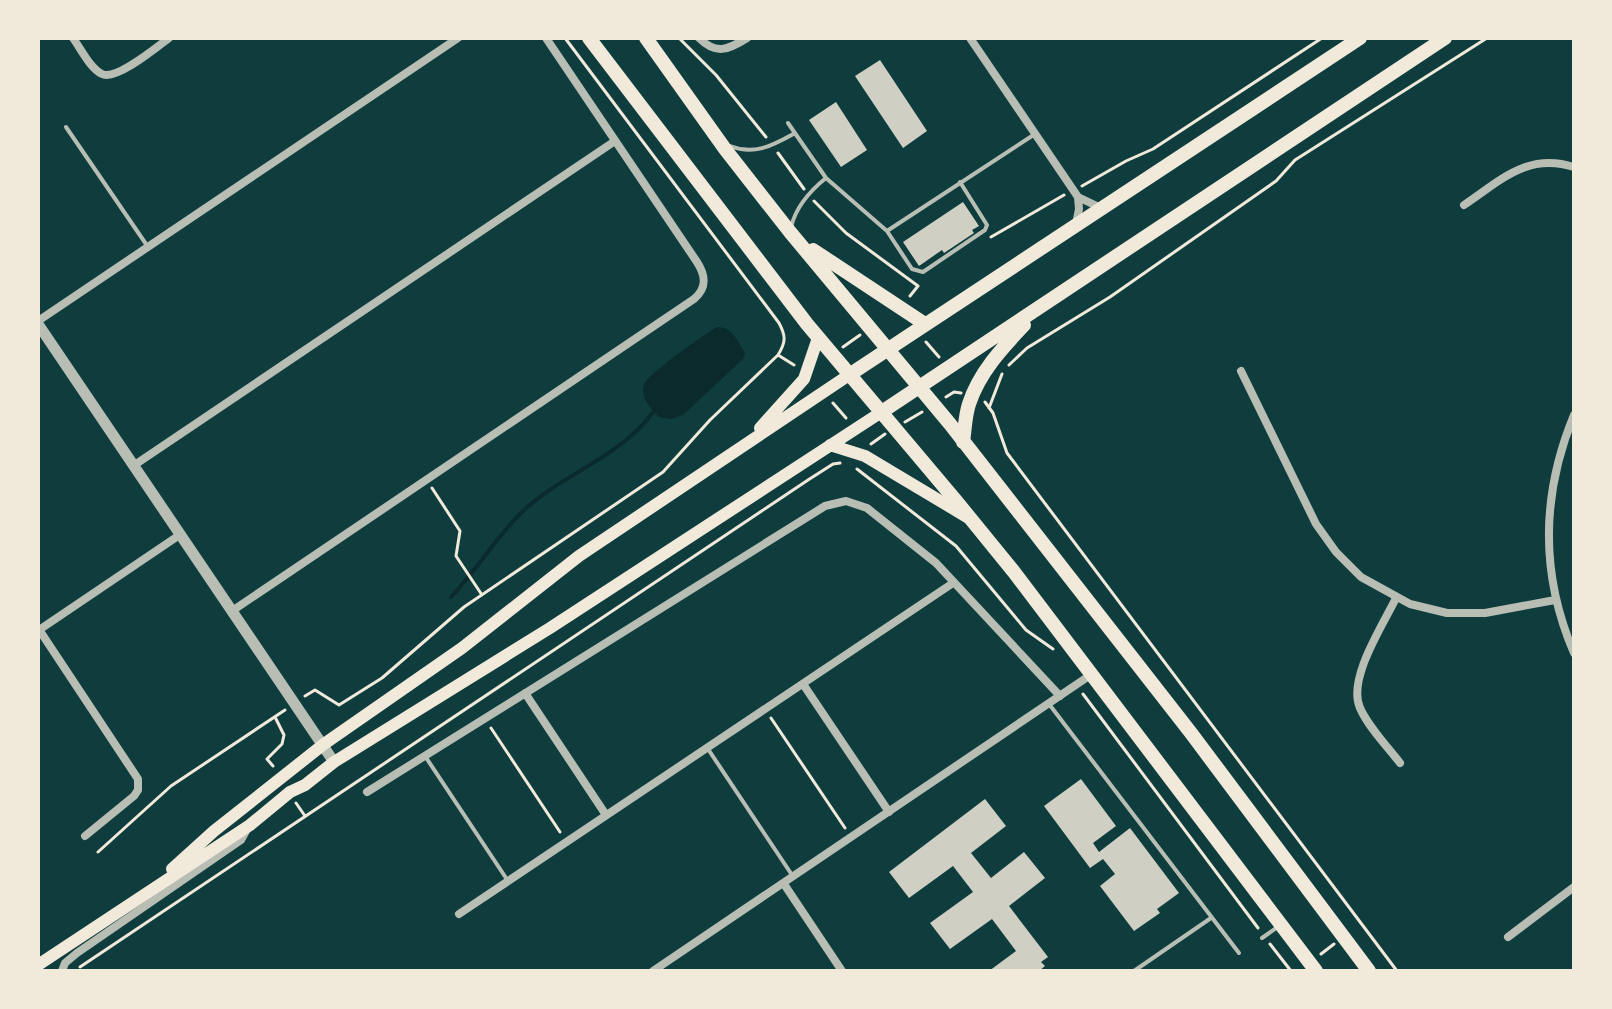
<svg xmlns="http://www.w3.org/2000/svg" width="1612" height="1009" viewBox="0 0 1612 1009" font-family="Mulish,sans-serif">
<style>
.water{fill:#0a2a2b}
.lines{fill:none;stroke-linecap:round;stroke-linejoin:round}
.stream{stroke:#0a2a2b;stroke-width:4}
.building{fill:#cfcfc3}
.path{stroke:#f1e9da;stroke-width:3}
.service{stroke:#b8beb3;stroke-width:4}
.minor{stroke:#b8beb3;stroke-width:8}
.tertiary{stroke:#b8beb3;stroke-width:11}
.secondary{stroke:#f1e9da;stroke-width:12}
.primary{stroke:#f1e9da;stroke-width:14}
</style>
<rect width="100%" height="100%" fill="#0f3d3e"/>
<!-- water -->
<path class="water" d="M717 327C733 327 738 342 745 353L743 359 683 415 671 419 659 417C651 409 640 397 644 385 647 374 705 334 717 327Z"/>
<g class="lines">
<!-- stream -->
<path class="stream" d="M451 597C476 571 497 536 522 512 563 473 620 458 654 411"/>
</g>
<!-- building -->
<path class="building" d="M880 60 927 131 903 148 855 76Z
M836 102 867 150 841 167 809 120Z
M963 202 979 226 972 230 974 233 944 253 942 250 919 266 903 242Z
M1081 779 1116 826 1093 843 1099 852 1130 828 1179 893 1157 909 1160 913 1134 931 1100 886 1115 874 1103 859 1090 868 1044 806Z
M985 799 1006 826 971 853 991 878 1024 852 1045 878 1009 906 1048 957 1041 962 1045 966 1039 971H989L1016 951 992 919 950 949 930 923 973 892 953 866 909 898 889 872Z"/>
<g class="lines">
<!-- path -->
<path class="path" d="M679 38 716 75 766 137
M778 153 804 189
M1082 186 1126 161 1153 149 1322 38
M814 201 846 233 918 286 910 296
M991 237 1064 195
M926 342 939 357
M843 347 860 335
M778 355 794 365
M1009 365 1027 348 1110 297 1276 181 1295 160 1487 38
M946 397 954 392 961 393
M985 402 993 413 1007 453 1397 971
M833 403 846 418
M989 408 1002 374
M905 422 922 412
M871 444 885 434
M857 469 956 546 1026 630 1053 649
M432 488 460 531 456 556 482 595
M1083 694 1258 928
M305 696 315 690 339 705 382 678 464 607 663 472 710 420 778 355C786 342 786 336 779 323L565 38
M771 718 845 828
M491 728 560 832
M273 766 267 759 282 744 284 735 275 717
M296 803 305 816
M98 852 171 786 285 710
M1270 944 1291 971
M1321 954 1334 944
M80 967 808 480 833 464 840 463"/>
<!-- service -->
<path class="service" d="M788 123 826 178 887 231 1035 134
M66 127 148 247
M730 146C755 156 773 145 795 133
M791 227C796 207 811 190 826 178
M887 231 912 269 923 272 985 230 987 225 960 182
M1049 704 1239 953
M708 749 792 875
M425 756 508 881
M1262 938 1279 926
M1134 971 1211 918"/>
<!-- minor -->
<path class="minor" d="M73 38C81 49 90 68 102 74 116 81 157 47 169 38
M699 38C716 55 728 50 747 38
M970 38 1078 197 1101 208
M1464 205C1500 181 1527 152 1574 167
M1076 224 1079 209 1078 197
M38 321 458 38
M1241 371 1316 524 1336 552 1361 577 1410 604 1447 613H1485L1555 600
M1574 415C1541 495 1540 574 1574 653
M133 466 615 141
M1396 598C1383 625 1347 679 1360 708 1369 728 1387 746 1400 763
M232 611 694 299C707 288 706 276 697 262L546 38
M38 628 138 779V790L134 796 85 836
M39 630 181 534
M803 684 889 812
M525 693 606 815
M367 792 825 506 846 501 867 508 936 563 1060 696
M784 884 842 971
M459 914 953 583
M1508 937 1574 887
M62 971 65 963 77 953 241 840 247 829
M653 971 1092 674"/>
<!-- tertiary -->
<path class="tertiary" d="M38 324 334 762"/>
<!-- secondary -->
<path class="secondary" d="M760 428 804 379 818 338
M830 445 865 456 967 517
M172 869 214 831 324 744 462 648 579 556 849 375
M38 965 250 825 290 792 305 785 334 762 550 628 880 413"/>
<!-- primary -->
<path class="primary" d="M589 38 807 324 957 502 1014 572 1316 971
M646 38 725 149 790 232 950 424 1191 733 1369 971
M813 250 925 324
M849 375 1360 38
M880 413 1445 38
M963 442C965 429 965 416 969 404 979 373 1002 348 1024 325"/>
</g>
<!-- border -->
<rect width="1612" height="1009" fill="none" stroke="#f1e9da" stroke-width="80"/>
</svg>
